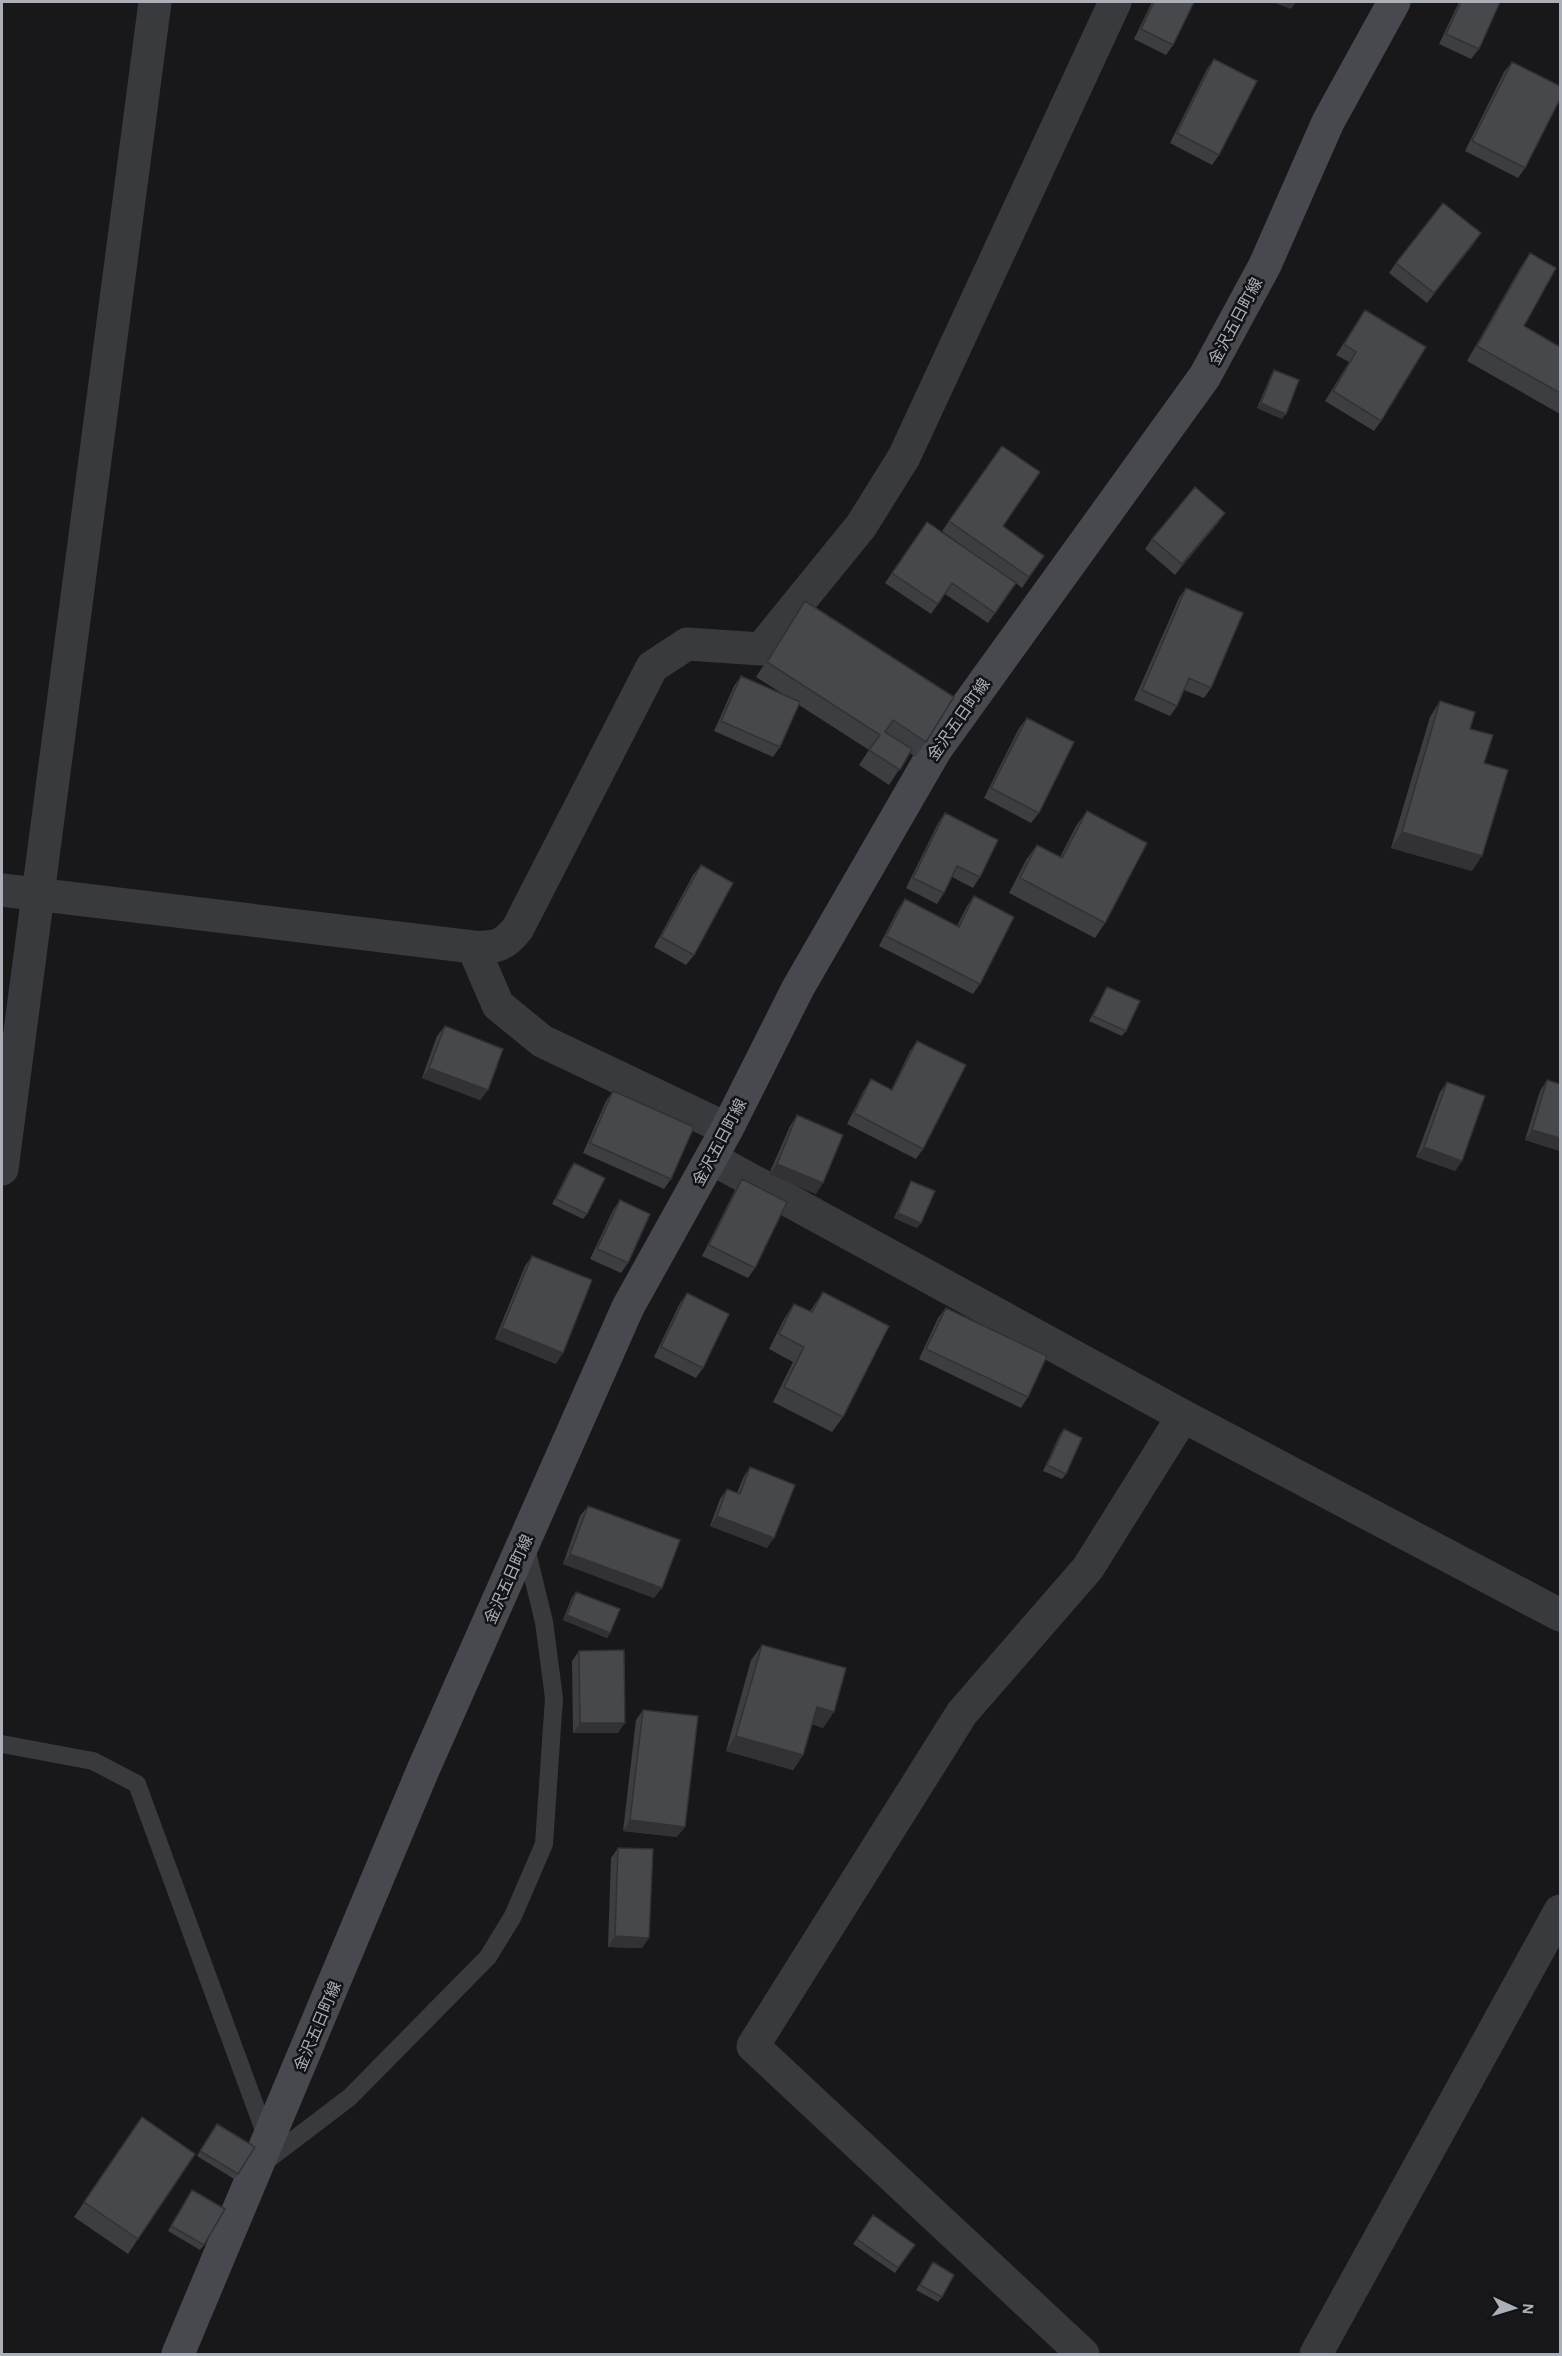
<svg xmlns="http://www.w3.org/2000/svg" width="1562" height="2356" viewBox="0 0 1562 2356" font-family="'Alegreya Sans','Noto Sans JP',sans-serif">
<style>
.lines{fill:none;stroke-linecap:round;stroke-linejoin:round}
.lane{stroke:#393a3e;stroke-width:18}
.street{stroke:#393a3e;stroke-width:33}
.secondary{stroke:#47494e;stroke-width:33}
.wall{fill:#3d3e41}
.shaded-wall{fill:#323235}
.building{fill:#47484c;stroke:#323235;stroke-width:1.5}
.labels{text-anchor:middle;stroke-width:5;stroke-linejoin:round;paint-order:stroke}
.street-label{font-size:16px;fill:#abafb8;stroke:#131315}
</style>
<rect width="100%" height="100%" fill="#18181a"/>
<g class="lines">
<!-- lane -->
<path class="lane" d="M2 1744 93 1761 137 1784 268 2141
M262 2164 350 2097 488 1957 513 1916 544 1844 554 1698 544 1622 525 1544"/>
<!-- street -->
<path class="street" d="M2 890 473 947C496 948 504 946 518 928L652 667 687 644 761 649 861 526 904 457 1115 2
M473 947 498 1005 542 1041 727 1129
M711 1158 1183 1416 1560 1615
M2 1169 155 2
M1083 2354 753 2046 962 1713 1088 1568 1183 1416
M1316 2354 1560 1911"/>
<!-- secondary -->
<path class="secondary" d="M178 2354 423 1770 628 1307 727 1129 798 988 936 749 1205 376 1265 265 1328 122 1394 2"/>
</g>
<!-- wall -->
<path class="wall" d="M1152 2H1194L1173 45 1166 55 1134 39Z
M1459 2H1500L1479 49 1471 59 1439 44Z
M1214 59 1219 155 1212 165 1170 143 1207 69Z
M1512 62 1525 168 1518 178 1465 151 1504 72Z
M1481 233 1427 303 1389 273 1396 263Z
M1530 253 1524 326 1560 347V414L1467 361 1520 268Z
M1365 310 1381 421 1374 431 1325 401 1349 362 1336 355Z
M1274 370 1282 419 1257 408 1271 375Z
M1002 446 1003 526 1044 556 1022 588 1016 583 988 623 945 594 931 614 885 583 927 522 998 571 942 531Z
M1225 513 1218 523 1175 575 1145 549 1152 539Z
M1186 588 1211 688 1204 698 1184 690 1177 706 1170 716 1134 700 1179 598Z
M805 601 926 742 915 757 910 753 889 785 859 765 869 750 799 705 780 747 773 757 714 731 734 686 741 676 786 696 756 677Z
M1440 701 1470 729 1484 763 1472 871 1391 848 1430 717Z
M1027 718 1039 813 1031 823 984 798 1019 728Z
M1087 811 1105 923 1095 938 1009 893 1026 860 1037 845 1060 857 1076 826Z
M945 813 980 877 973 888 952 877 944 893 937 904 906 888 938 823Z
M701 865 694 955 686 965 654 947 693 875Z
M974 896 980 984 973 994 879 946 898 909 905 899 957 926 967 906Z
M1107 987 1126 1031 1122 1036 1089 1021 1104 992Z
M445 1026 488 1090 480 1100 422 1078 437 1036Z
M917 1041 923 1149 916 1159 847 1124 864 1090 871 1079 891 1090 910 1051Z
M1547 1080 1560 1151 1525 1140 1540 1091Z
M1447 1082 1462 1161 1455 1171 1416 1157 1440 1092Z
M613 1091 671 1179 664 1189 583 1153 606 1101Z
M797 1115 816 1194 769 1174 790 1126Z
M574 1163 587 1214 583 1219 552 1204 570 1168Z
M742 1179 755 1268 748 1278 702 1256 735 1190Z
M911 1181 917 1228 894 1218 908 1187Z
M620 1200 628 1263 621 1273 590 1259 613 1210Z
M532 1256 556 1364 495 1339 525 1266Z
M823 1292 843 1417 832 1432 773 1402 793 1362 769 1349 784 1319 794 1304 810 1311Z
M687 1293 703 1368 696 1378 654 1357 680 1303Z
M946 1308 1028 1397 1021 1408 919 1359 938 1318Z
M1064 1429 1066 1474 1062 1479 1043 1471 1060 1434Z
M750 1467 767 1548 710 1526 720 1499 727 1489 737 1493 743 1478Z
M588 1506 654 1598 563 1564 580 1516Z
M576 1592 610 1633 607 1638 563 1620 572 1597Z
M762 1645 823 1728 812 1724 803 1755 793 1770 726 1751 751 1660Z
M579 1651 618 1733H573L572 1661Z
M643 1710 677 1837 623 1831 636 1720Z
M618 1848 642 1948 608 1947 611 1858Z
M142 2117 195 2154 128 2254 74 2217Z
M213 2129 238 2174 234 2179 197 2156Z
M192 2190 204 2245 200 2250 168 2231Z
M873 2215 915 2245 895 2273 853 2244Z
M933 2262 942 2297 938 2302 916 2290Z"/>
<!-- shaded-wall -->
<path class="shaded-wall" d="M1272 2H1296L1291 9Z
M1481 233 1474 244 1427 303 1434 293Z
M1261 403 1286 414 1282 419 1257 408Z
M1225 513 1218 523 1175 575 1182 564Z
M1402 832 1482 856 1472 871 1391 848Z
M429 1068 488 1090 480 1100 422 1078Z
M1532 1130 1560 1138V1151L1525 1140Z
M1424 1147 1462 1161 1455 1171 1416 1157Z
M777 1164 823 1183 816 1194 769 1174Z
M898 1213 921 1223 917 1228 894 1218Z
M502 1328 563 1353 556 1364 495 1339Z
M717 1516 774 1538 767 1548 710 1526Z
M570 1554 662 1588 654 1598 563 1564Z
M567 1615 610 1633 607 1638 563 1620Z
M817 1707 834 1712 823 1728 806 1722Z
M580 1723H625L618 1733H573Z
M736 1736 803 1755 793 1770 726 1751Z
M630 1820 685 1827 677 1837 623 1831Z
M615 1936 649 1938 642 1948 608 1947Z"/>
<!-- building -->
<path class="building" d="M1154 2H1194L1173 45 1141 29Z
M1461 2H1500L1479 49 1446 34Z
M1214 59 1257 81 1219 155 1177 133Z
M1512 62 1560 86V99L1525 168 1472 141Z
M1443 203 1481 233 1434 293 1396 263Z
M1530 253 1556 268 1524 326 1560 347V393L1477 346Z
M1365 310 1426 347 1381 421 1333 391 1356 352 1344 344Z
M1274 370 1299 380 1286 414 1261 403Z
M1002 446 1040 472 1003 526 1044 556 1029 577 949 521Z
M1195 487 1225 513 1182 564 1152 539Z
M927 522 1016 583 995 613 952 583 938 604 892 573Z
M1186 588 1243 613 1211 688 1189 678 1177 706 1142 690Z
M805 601 954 697 926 742 893 720 885 732 912 749 900 770 869 750 880 735 767 662Z
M741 676 800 702 780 747 721 721Z
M1440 701 1475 712 1470 729 1493 735 1484 763 1508 770 1482 856 1402 832Z
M1027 718 1074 742 1039 813 991 788Z
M1087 811 1147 843 1105 923 1020 878 1037 845 1062 858Z
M945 813 998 840 980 877 957 866 944 893 913 878Z
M701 865 733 883 694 955 661 937Z
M974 896 1014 917 980 984 886 936 905 899 959 927Z
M1107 987 1140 1001 1126 1031 1093 1016Z
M445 1026 503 1049 488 1090 429 1068Z
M917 1041 966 1065 923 1149 854 1113 871 1079 892 1090Z
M1547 1080 1560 1084V1138L1532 1130Z
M1447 1082 1485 1096 1462 1161 1424 1147Z
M613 1091 694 1127 671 1179 590 1143Z
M797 1115 843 1135 823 1183 777 1164Z
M574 1163 605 1178 587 1214 556 1199Z
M742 1179 787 1202 755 1268 709 1245Z
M911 1181 935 1191 921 1223 898 1213Z
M620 1200 650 1214 628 1263 597 1249Z
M532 1256 592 1280 563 1353 502 1328Z
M823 1292 889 1326 843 1417 784 1387 804 1347 779 1334 794 1304 812 1312Z
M687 1293 729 1314 703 1368 661 1347Z
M946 1308 1047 1356 1028 1397 926 1349Z
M1064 1429 1082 1438 1066 1474 1047 1465Z
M750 1467 795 1485 774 1538 717 1516 727 1489 740 1494Z
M588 1506 680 1540 662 1588 570 1554Z
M576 1592 620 1609 610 1633 567 1615Z
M762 1645 846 1668 834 1712 817 1707 803 1755 736 1736Z
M624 1650 625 1723H580L579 1651Z
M643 1710 698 1716 685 1827 630 1820Z
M618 1848 653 1849 649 1938 615 1936Z
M142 2117 195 2154 138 2239 84 2202Z
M217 2124 255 2147 238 2174 200 2151Z
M192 2190 225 2209 204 2245 171 2226Z
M873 2215 915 2245 898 2268 857 2239Z
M933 2262 954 2275 942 2297 920 2285Z"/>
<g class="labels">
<!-- street labels -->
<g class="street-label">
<text transform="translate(1235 321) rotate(-62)" y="6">金沢五日町線</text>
<text transform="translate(958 719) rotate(-55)" y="6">金沢五日町線</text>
<text transform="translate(719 1142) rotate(-62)" y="6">金沢五日町線</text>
<text transform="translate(508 1579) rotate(-66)" y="6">金沢五日町線</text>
<text transform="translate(317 2026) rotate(-67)" y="6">金沢五日町線</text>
</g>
</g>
<!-- border -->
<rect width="1562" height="2356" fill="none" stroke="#abafb8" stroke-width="6"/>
<!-- north arrow -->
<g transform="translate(1514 2308) rotate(94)" stroke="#131315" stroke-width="4.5" paint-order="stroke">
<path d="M0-4.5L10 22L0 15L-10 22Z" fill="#abafb8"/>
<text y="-9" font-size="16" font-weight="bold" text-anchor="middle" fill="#abafb8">N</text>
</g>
</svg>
